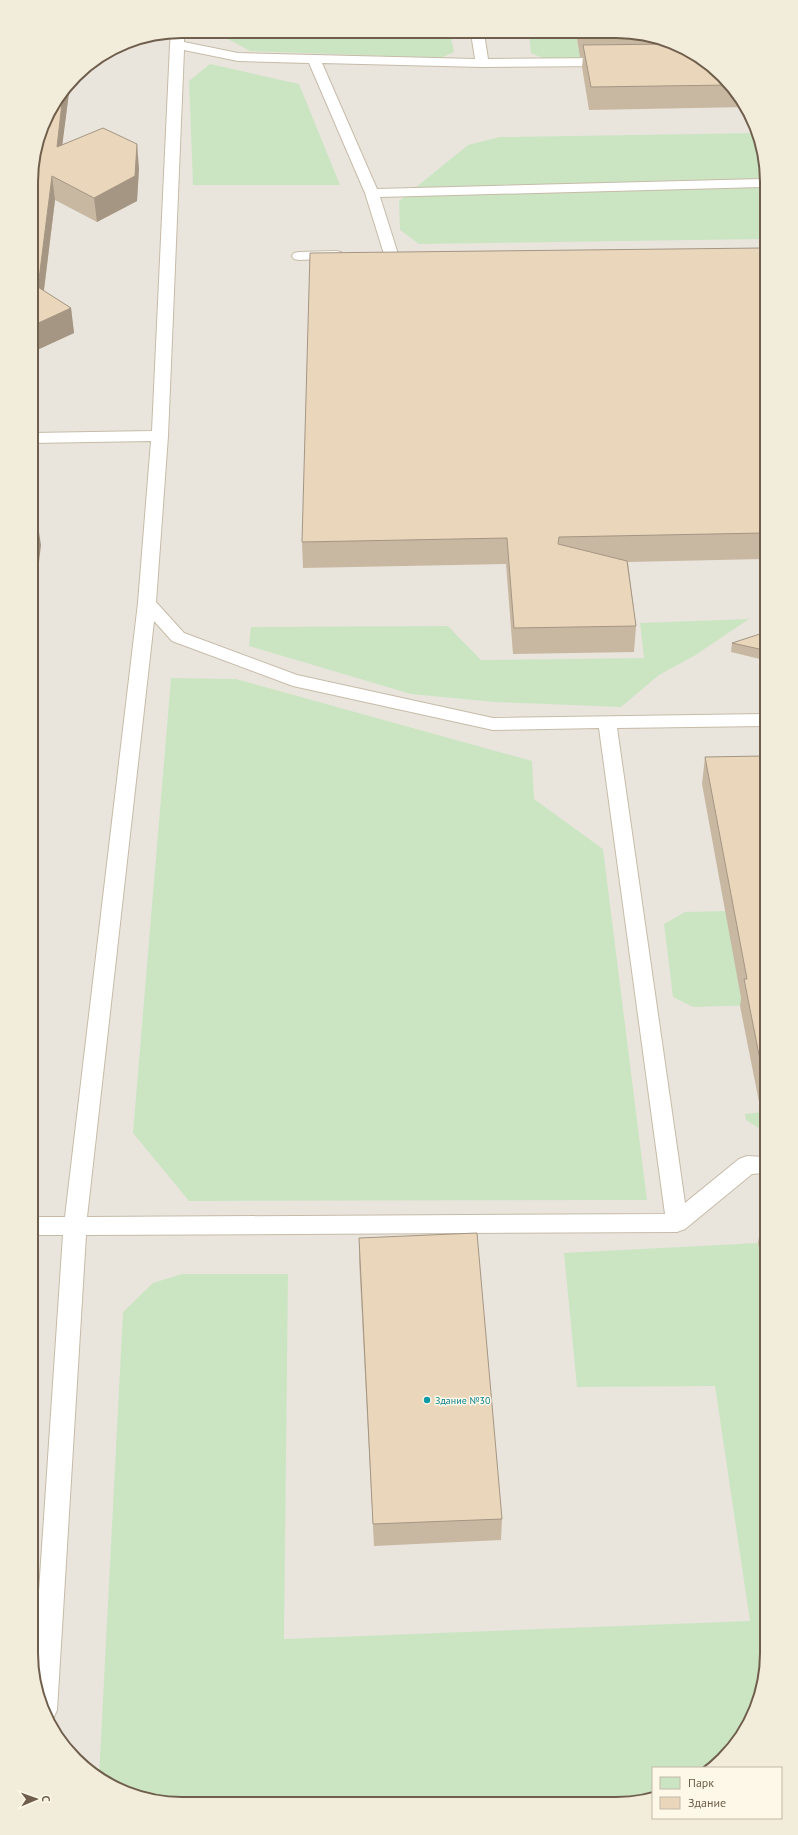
<svg xmlns="http://www.w3.org/2000/svg" width="798" height="1835" viewBox="0 0 798 1835" font-family="'PT Sans',sans-serif">
<style>
.industrial{fill:#e9e5dd}
.green{fill:#cbe5c3}
.lines{fill:none;stroke-linecap:round;stroke-linejoin:round}
.lane-casing{stroke:#c7bba8;stroke-width:2}
.lane{fill:#fff;fill-rule:evenodd}
.wall{fill:#c9b8a1}
.shaded-wall{fill:#a49683}
.building{fill:#ead6bb;stroke:#a49683}
.culture-dot{fill:#0f9aa8;stroke:#fdf8e8;stroke-width:1.5}
.labels{text-anchor:middle;stroke-width:3;stroke-linejoin:round;paint-order:stroke}
.culture-label{font-size:10px;fill:#0d838f;stroke:#fdf8e8;text-anchor:start}
.rim{fill:none;stroke:#6f5e4b;stroke-width:2}
</style>
<rect width="100%" height="100%" fill="#faf4e2"/>
<!-- industrial -->
<path class="industrial" d="M182 31 645 34 683 47 722 75 747 107 762 143 767 1662 756 1710 730 1752 710 1768H653V1799L153 1801 115 1788 76 1760 51 1728 36 1692 31 172 47 115 82 69 125 42Z"/>
<!-- green -->
<path class="green" d="M213 31 450 33 454 52 441 58 250 51Z
M529 33H576L579 51 697 57 545 59 531 53Z
M210 64 299 84 340 185H193L189 81Z
M758 133 762 143V239L419 244 400 230 399 201 468 145 500 137Z
M749 619 694 656 659 675 621 707 494 702 411 694 249 646 251 627 448 626 481 660 644 658 640 623Z
M171 678 236 679 532 761 534 799 603 849 647 1200 189 1201 133 1133Z
M726 911 765 1005 693 1007 673 997 664 924 685 912Z
M765 1112V1132L746 1120 745 1114Z
M758 1243 765 1284 767 1662 756 1710 730 1752 710 1768H653V1799L153 1801 115 1788 99 1777 123 1312 153 1283 182 1274H288L284 1639 750 1621 715 1386 577 1387 564 1253Z"/>
<g class="lines">
<defs>
<path id="lane" d="M184 31V42L238 53 475 59 471 33H484L488 59 610 58 615 59 617 62 615 65 610 66 482 67 322 63 377 189 762 179V187L380 197 398 254 396 257H386L384 254 365 193 309 63 238 61 184 50 168 436 156 602 184 633 297 675 493 718 764 714V726L617 728 685 1203 739 1159 747 1156 765 1157V1173L752 1174 685 1229 677 1232 86 1235 57 1710 53 1719 48 1721 36 1692V1636L63 1235H35V1217H65L138 603 151 441 32 443V433L152 431 170 45 171 33ZM154 621 172 641 293 686 493 730 599 728 665 1214 87 1217Z
M336 251 341 252 343 255 341 258 299 260 294 259 292 256 294 253 299 252Z"/>
</defs>
<!-- lane casing -->
<use href="#lane" class="lane-casing"/>
<!-- lane -->
<use href="#lane" class="lane"/>
</g>
<!-- wall -->
<path class="wall" d="M576 33 645 34 683 47 722 75 747 107 589 110 582 67 583 57H580Z
M70 85 62 144 139 168 137 201 97 222 55 200 44 291 71 308 74 333 37 350 32 389 47 115Z
M762 248 763 559 628 562 636 626 634 652 513 654 506 564 303 568 302 542Z
M763 633 764 660 731 652 732 643Z
M764 756 765 1112H761L740 1006 741 998 702 784 705 757Z
M762 1217H765V1284L758 1243Z
M359 1238 502 1519 501 1540 374 1546 359 1260Z"/>
<!-- shaded-wall -->
<path class="shaded-wall" d="M70 85 59 171 57 147 63 94Z
M137 144 139 168 137 201 97 222 94 198Z
M52 176 55 200 41 313 38 287Z
M71 308 74 333 37 350 32 389V341L34 325Z
M37 519 41 545 33 613V560Z"/>
<!-- building -->
<path class="building" d="M581 33 645 34H581Z
M674 44 683 47 722 75 730 85 591 87 583 45Z
M63 94 57 147 103 128 137 144 135 176 94 198 52 176 38 287 71 308 34 325 32 341 31 172 47 115Z
M762 248 763 533 559 537 558 544 627 561 636 626 514 628 507 538 302 542 310 253Z
M32 519H37L33 560Z
M763 633 764 650 732 643Z
M764 756 765 1085 744 979H747L705 757Z
M762 1217H765V1235Z
M477 1233 502 1519 373 1524 359 1238Z"/>
<!-- markers -->
<circle class="culture-dot" cx="427" cy="1400" r="4"/>
<g class="labels">
<!-- culture labels -->
<g class="culture-label">
<text x="435" y="1404">Здание №30</text>
</g>
</g>
<!-- crop -->
<path d="M0 0H798V1835H0ZM182 38H616A144 144 0 0 1 760 182V1653A144 144 0 0 1 616 1797H182A144 144 0 0 1 38 1653V182A144 144 0 0 1 182 38Z" fill="#f2ecdb" fill-rule="evenodd"/>
<path class="rim" d="M182 38H616A144 144 0 0 1 760 182V1653A144 144 0 0 1 616 1797H182A144 144 0 0 1 38 1653V182A144 144 0 0 1 182 38Z"/>
<!-- legend -->
<rect x="652" y="1767" width="130" height="52" fill="#fdf8e8" stroke="#c4baa9"/>
<rect x="660" y="1777" width="20" height="12" fill="#cbe5c3" stroke="#c4baa9"/>
<text x="688" y="1787" font-size="12" fill="#6f5e4b">Парк</text>
<rect x="660" y="1797" width="20" height="12" fill="#ead6bb" stroke="#c4baa9"/>
<text x="688" y="1807" font-size="12" fill="#6f5e4b">Здание</text>
<!-- north arrow -->
<g transform="translate(36 1799) rotate(88)" stroke="#fdf8e8" stroke-width="3" paint-order="stroke">
<path d="M0-3L7 15L0 10L-7 15Z" fill="#6f5e4b"/>
<text y="-6" font-size="11" font-weight="bold" text-anchor="middle" fill="#6f5e4b">С</text>
</g>
</svg>
